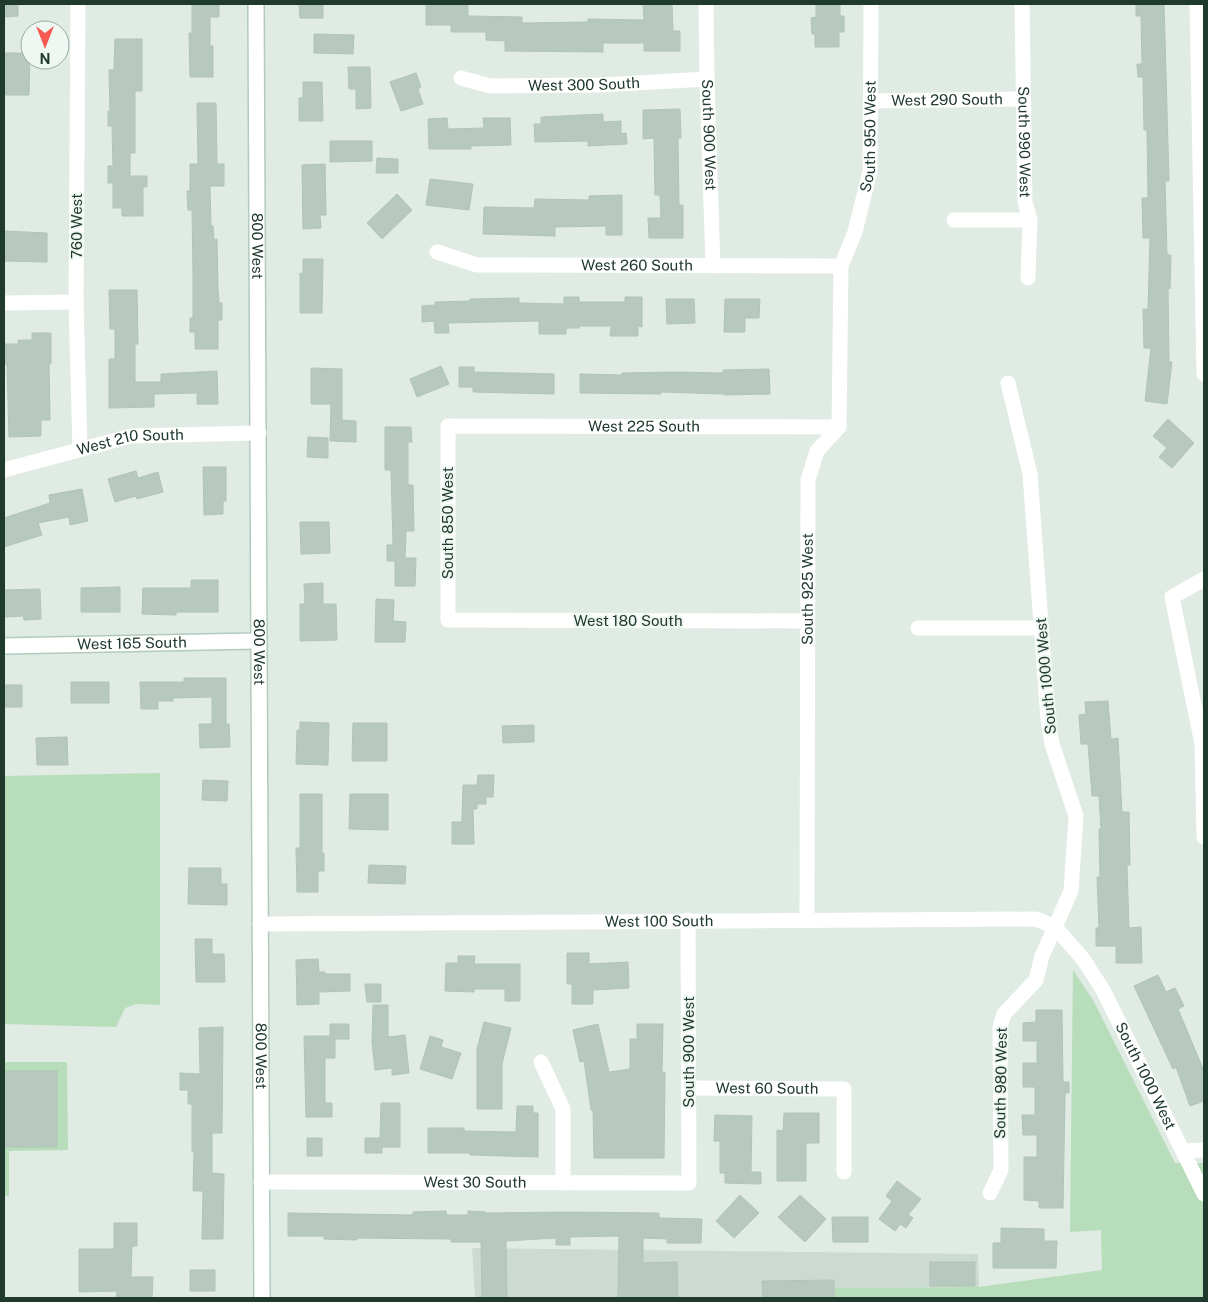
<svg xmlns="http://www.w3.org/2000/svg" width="1208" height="1302" viewBox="0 0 1208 1302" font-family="'Public Sans',sans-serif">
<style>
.built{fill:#cddad2}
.green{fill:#b7ddba}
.building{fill:#b7c8be;stroke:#b1c4b9}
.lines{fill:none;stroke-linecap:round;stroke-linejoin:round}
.secondary-casing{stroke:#b2cbbd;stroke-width:18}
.street{stroke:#fff;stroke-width:15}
.secondary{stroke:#fff;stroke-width:15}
.labels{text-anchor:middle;stroke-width:4;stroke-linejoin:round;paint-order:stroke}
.street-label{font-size:15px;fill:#203b2e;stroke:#eff7f2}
</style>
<rect width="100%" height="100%" fill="#dfebe3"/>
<!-- built -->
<path class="built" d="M472 1248 978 1254 979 1287 836 1288 835 1298H475Z"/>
<!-- green -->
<path class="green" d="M160 773V1005L136 1004 125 1008 116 1027 4 1024V776Z
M1073 970 1093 1000 1175 1163H1204V1298H835V1288L979 1287 1102 1270 1101 1230 1070 1232Z
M4 1033 5 1062H67L68 1150 9 1151V1196H4Z"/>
<!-- building -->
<path class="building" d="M4 4H18V16L4 17Z
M192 4H219V17H210V46H213V77H190L189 33H192Z
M299 4H323V18H300Z
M426 4H468V16L522 17V23L588 22V19L644 20 643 4H672L673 31H680V51H644V43H603V52L505 51V41L486 40V32H451V25H426Z
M816 4H840V16H844V32H839V47H815V34H812L811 18 816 17Z
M1136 4H1164L1169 181H1165L1167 255H1171L1170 289 1168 288 1169 362H1172L1167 404 1145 401 1151 348H1144L1143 309H1148L1150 238H1143L1142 198H1148L1147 130H1144L1143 77H1138L1137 64H1142L1141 16H1136Z
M314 34 354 35 353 54 314 53Z
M115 39H142V91H135V153H130V176H147V187H143V216H122V208H113V183H108V166H113L112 126H108V111H110L109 70H114Z
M4 53H30L29 95H4Z
M348 67H370L371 108 356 109V89H349Z
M416 73 421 87 418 89 423 104 401 111 390 82Z
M303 82H322L323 121H299V98H303Z
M197 103H216L217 164H224V186H210L211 226H213L214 240 217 239 218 289 219 303H222V320H218V349H195V332H190V318H193V274L192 210H188L187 191H190V164H198Z
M680 109 681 138H678L679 205H683V238H649L648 218H661L660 195H655L654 138 643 139V110Z
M603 114V122L621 121V134L626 133 627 144 588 146V141L535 142 534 124H541V117Z
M447 118 448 129 484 128 483 118H510L511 145 471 146V149H429L428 119Z
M330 141H372V161L330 162Z
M377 158 398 159V173H376Z
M325 164 326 215H320L321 228 303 229 302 165Z
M430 179 473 184 469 210 426 205Z
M397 194 412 210 382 239 367 223Z
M622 195V235H606V226L555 227V236L483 234 484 207 534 208 535 199 589 200V196Z
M4 231 47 233V262L4 261Z
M303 259H323L322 313H300V273L303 274Z
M109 290H137L138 344H135V382H161V374L217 371 218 404H197V393L154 394V407L109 408V359H115V329H110Z
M564 297H579V302H625V297H642V327L638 326V336H610L611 326H579V328H566V334H539V321L448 323 449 333H435L434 321 422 322V306L435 305V302L470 301V299L519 298V303L564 304Z
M666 299H694L695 323 667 324Z
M725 299H760L759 318H745V332H724Z
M32 333H51V364H49L50 420H41V436L9 437 7 364H5V344H18V340H32Z
M441 366 449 384 417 397 410 379Z
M459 367H474V372L554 374V394L473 392V387H459Z
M311 368 342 369V420L356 421V442L330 441 331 404H311Z
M769 369 770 394 724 395V394L661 392V394L580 393V374L622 375V373L675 372 723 373V370Z
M1168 419 1194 443 1172 468 1159 457 1167 448 1153 436Z
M385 427H411L412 442H408V485H413L414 531H406L405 558H416L415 586H395V561H387V545H393L391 470H385Z
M308 437 328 438V458L307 457Z
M203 467H226V501H223V514L204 515Z
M136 471 138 478 158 472 163 492 137 499 136 496 115 502 108 479Z
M82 489 88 521 70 525 69 517 38 523 42 535 4 547V518L50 503 49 495Z
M300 522H329L330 553 301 554Z
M191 580H218V612H176V615L142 614 143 588H191Z
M323 583V604H336L337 640 300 641V604H305L304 584Z
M120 587V612H81V588Z
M40 589 41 619 24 620 23 616 4 617V590Z
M376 599 394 600 393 621 406 622 405 642H375Z
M184 678H226V724H229L230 747 200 748 199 724H212V697L173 698V701H158V709H141L140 682H184Z
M71 682H109V703H71Z
M4 685H22V707H4Z
M1108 701 1111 739 1118 738 1122 812H1129L1130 865H1127L1129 928 1141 927 1142 963H1116V946H1096V928H1099L1097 877H1100L1099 829H1101L1099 796H1092L1088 744H1081L1079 715 1086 714 1085 702Z
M300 722 329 723 328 765 296 764 297 730H300Z
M353 723H387V761H352Z
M534 725V742L503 743 502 726Z
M67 737 68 765H37L36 738Z
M478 775H494L493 797H486V804H477V809H473L474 844H452V822H462L463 785H477Z
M203 780 228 781 227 801 202 800Z
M300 794H322V853H324V871H318V892H297L296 848H300Z
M350 794H388V830L349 829Z
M369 865 406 866 405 884 368 883Z
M189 868H221V884H227V905L188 904Z
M195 939H212V954H224L225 982H196Z
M567 953H589V964L628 962 629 988 593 990V1004H572V984H567Z
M458 956H475L474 964H520V1001H505V989H474V992L445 991 446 963H458Z
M318 959 319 972H325V974H350V991L319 992V1004L297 1005 296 960Z
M1158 975 1166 992 1175 988 1184 1006 1178 1009 1204 1071V1101L1190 1106 1176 1067 1173 1069 1134 986Z
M365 984H381V1002H367Z
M373 1005H388V1037L405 1035 409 1073 392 1075V1068L375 1070 372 1043Z
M1036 1010H1062L1063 1082H1069V1093H1065L1063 1208H1039V1201L1024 1200V1157H1037V1135H1023L1022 1115H1035V1087H1023V1063H1037V1041H1023V1023L1036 1022Z
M484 1022 511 1028 502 1064V1109H477V1049Z
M330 1024H349V1039H335V1058H325V1103H332V1117H306L304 1036H330Z
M598 1024 609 1072 630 1069V1039H637V1024H663L662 1072H665L664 1158H594L593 1110H591L584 1061 580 1062 573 1030Z
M223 1027 222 1133H212V1173L224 1174 223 1239H202L203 1191H193L194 1151H192V1104H188V1090H180V1073L200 1074 199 1028Z
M430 1036 443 1040 441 1047 461 1053 452 1079 420 1069Z
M4 1071H57V1147H4Z
M381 1103H400V1147H382V1153H365V1138H380Z
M517 1106H533V1113H538V1157L470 1155V1153H428V1128H464V1131L516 1132Z
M784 1113H819V1143H806V1181H777V1130L783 1131Z
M715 1115 752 1116 751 1172H761V1184L725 1183V1173H720V1141H714Z
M307 1138H322V1156H307Z
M897 1181 921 1199 908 1215 913 1218 906 1228 900 1224 895 1231 879 1219 892 1201 886 1196Z
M740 1195 759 1213 734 1238 716 1221Z
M800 1195 826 1219 805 1242 778 1217Z
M446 1211V1215H468V1211L486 1212V1213L569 1212 659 1213V1218L702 1219 701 1243H667V1239L643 1238V1263L677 1262 678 1298H618L619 1236 570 1237V1245H556V1238L506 1241 507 1298H482L481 1242H451V1239L357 1238V1240L324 1239V1236H288V1213L413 1215V1212Z
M832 1217H868V1242H833Z
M114 1223H137V1246H132L131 1277H153L152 1298H116L117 1291 79 1292V1249H114Z
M1001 1228 1044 1229V1241H1057L1056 1268H993V1243H1001Z
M930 1262H975V1286H930Z
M190 1270H215V1291H190Z
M834 1280V1298H763L762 1281Z"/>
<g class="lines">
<defs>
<g id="secondary">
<path id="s12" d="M256 4 262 1298"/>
<path id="s13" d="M4 646 259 641"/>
</g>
</defs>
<!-- secondary casing -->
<use href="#secondary" class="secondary-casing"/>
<!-- street -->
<g class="street">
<path d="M78 4 76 302 80 449"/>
<path id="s1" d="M706 4 707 79 713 266"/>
<path id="s2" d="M1022 4 1025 202 1030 220 1028 278"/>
<path d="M1197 4 1204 374"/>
<path id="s3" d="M461 78 490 86 600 85 707 79"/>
<path id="s4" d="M872 101 1023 99"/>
<path d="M954 220H1030"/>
<path id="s5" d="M437 252 477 265 841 266"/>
<path d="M4 303 76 302"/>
<path id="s6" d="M4 470 131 436 259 433"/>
<path d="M1204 579 1172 597 1202 744 1204 837"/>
<path id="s7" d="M807 621 448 620V426L839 427"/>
<path d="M918 628H1042"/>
<path id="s8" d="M807 920 808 480 817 451 839 427 841 266 855 232 870 171 871 4"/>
<path id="s9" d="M260 924 1036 919 1055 927 1083 959 1103 990 1204 1194"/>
<path d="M541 1062 563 1109V1183"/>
<path id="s10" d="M689 1088 844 1089V1172"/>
<path d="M1184 1151 1204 1150"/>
<path id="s11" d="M261 1182 689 1183 688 920"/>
<path d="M990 1193 1001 1170 1000 1027 1004 1014 1036 980 1042 956 1071 891 1076 816 1052 744 1048 720 1030 474 1008 383"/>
</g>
<!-- secondary -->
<use href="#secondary" class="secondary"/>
</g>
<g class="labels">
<!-- street labels -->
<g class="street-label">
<text dy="5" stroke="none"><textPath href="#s3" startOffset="124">West 300 South</textPath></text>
<text dy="5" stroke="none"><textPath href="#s4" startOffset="75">West 290 South</textPath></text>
<text dy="5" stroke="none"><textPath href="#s1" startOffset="131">South 900 West</textPath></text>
<text dy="5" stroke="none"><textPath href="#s8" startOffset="798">South 950 West</textPath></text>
<text dy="5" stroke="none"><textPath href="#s2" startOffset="138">South 990 West</textPath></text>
<text transform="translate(77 226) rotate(-90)" y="5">760 West</text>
<text dy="5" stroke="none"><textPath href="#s12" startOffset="242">800 West</textPath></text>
<text dy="5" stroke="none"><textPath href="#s5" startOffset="202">West 260 South</textPath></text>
<text dy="5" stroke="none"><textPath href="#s7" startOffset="749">West 225 South</textPath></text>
<text dy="5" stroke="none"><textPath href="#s6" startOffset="130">West 210 South</textPath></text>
<text transform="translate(448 523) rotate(-90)" y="5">South 850 West</text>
<text dy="5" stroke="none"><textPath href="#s8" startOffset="331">South 925 West</textPath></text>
<text x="628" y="626">West 180 South</text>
<text dy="5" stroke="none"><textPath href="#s13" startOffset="128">West 165 South</textPath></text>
<text dy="5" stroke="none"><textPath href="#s12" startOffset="648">800 West</textPath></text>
<text transform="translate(1046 676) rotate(-95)" y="5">South 1000 West</text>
<text dy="5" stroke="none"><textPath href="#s9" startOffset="399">West 100 South</textPath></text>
<text transform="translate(689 1052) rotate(-90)" y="5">South 900 West</text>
<text dy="5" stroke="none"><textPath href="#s12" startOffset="1052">800 West</textPath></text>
<text dy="5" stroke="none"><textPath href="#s9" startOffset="972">South 1000 West</textPath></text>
<text transform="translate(1001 1083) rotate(-89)" y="5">South 980 West</text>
<text dy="5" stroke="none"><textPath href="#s10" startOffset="78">West 60 South</textPath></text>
<text dy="5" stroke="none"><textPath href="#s11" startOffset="214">West 30 South</textPath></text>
</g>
</g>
<!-- border -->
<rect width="1208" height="1302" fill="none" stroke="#203b2e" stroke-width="10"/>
<!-- north arrow -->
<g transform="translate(45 45) rotate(180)"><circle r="24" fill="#eff7f2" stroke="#9caca4"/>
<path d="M0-4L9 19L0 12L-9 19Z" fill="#f55b53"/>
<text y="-8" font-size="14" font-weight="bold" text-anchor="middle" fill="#203b2e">N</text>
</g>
</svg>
